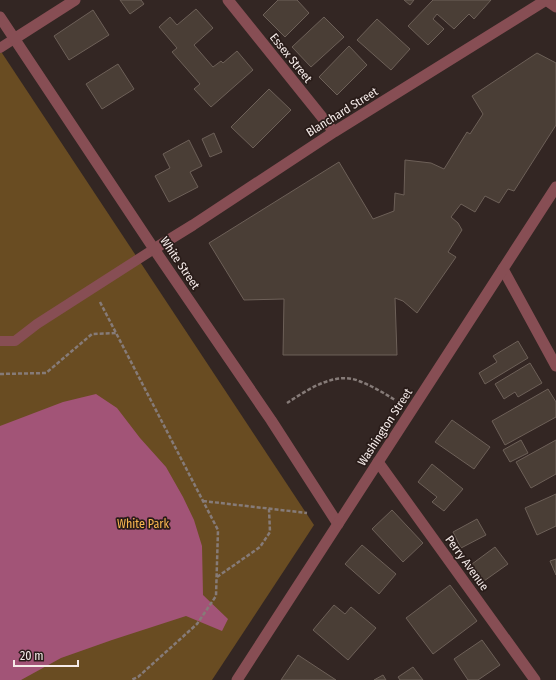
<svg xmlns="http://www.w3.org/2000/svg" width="556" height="680" viewBox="0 0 556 680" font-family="'Fira Sans Condensed',sans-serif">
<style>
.green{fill:#694c22}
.water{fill:#a25477}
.building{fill:#4a3e36;stroke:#6d6058}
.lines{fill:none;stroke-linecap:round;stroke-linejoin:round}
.path{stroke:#867b78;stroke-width:2.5;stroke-dasharray:4 2;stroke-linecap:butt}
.service{stroke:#874e54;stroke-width:10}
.minor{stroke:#874e54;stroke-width:11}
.tertiary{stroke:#874e54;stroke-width:11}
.labels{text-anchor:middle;stroke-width:3.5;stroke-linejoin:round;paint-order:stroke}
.street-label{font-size:12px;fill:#f5ebe9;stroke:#291c19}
.park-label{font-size:12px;fill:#f9b750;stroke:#291c19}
</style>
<rect width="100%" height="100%" fill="#332623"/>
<!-- green -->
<path class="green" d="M0 50 314 525 212 680H0Z"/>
<!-- water -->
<path class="water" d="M96 394 117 408 140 438 166 467 183 497 194 520 202 546 203 595 228 619 222 631 186 616 112 640 61 658 21 680H0V426L63 402Z"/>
<!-- building -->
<path class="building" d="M120 0H141L144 4 130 14Z
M278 0H297L309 13 285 37 263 15Z
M404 0H414L410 5Z
M433 0H491L474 19 469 14 454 29 437 14 433 19 444 29 428 45 408 26Z
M196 9 213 28 194 45 213 67 221 61 223 63 237 51 253 70 211 107 194 89 200 84 172 52 177 48 159 27 170 17 177 25Z
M93 10 109 35 69 60 54 36Z
M324 17 344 37 311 67 292 47Z
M377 19 410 49 391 70 357 40Z
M349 46 367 65 337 95 319 77Z
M537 53 556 63V125L514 191 508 189 499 203 485 196 475 212 461 204 451 217 458 223 462 230 448 252 456 257 417 313 403 301 395 298 397 355H283L284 299 244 300 209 243 339 162 373 219 394 211 395 193 404 195 405 160 431 163 444 169 467 132 470 134 483 114 472 96Z
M118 64 134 89 102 109 86 84Z
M269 89 291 110 253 148 231 127Z
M214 133 222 152 210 157 202 139Z
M189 140 202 166 190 172 198 187 169 202 155 176 170 168 163 154Z
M518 341 528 358 485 384 479 373 497 362 493 356Z
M530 363 542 383 518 397 515 392 504 399 495 384Z
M548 389 556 402V417L505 445 492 421Z
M452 420 490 447 474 469 435 442Z
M521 440 528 453 510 462 503 450Z
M556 440V474L531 488 516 462Z
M432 464 463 489 444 511 432 502 437 497 418 482Z
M556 494V526L537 535 525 508Z
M392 510 423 543 403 562 372 529Z
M477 519 486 535 461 548 453 532Z
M362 545 396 574 379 594 345 564Z
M495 547 508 564 484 581 472 564Z
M556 559V575L550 561Z
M450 585 477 621 433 654 406 618Z
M334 605 345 614 351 607 376 628 348 660 313 630Z
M482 640 500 665 478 680H468L454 659Z
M298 655 336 680H281Z
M413 667 423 680H400L398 677Z
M383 675 386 680H374Z"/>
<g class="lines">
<!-- path -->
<path class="path" d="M100 302 218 530 216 596 197 624 138 677 131 680
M0 374 46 373 92 334 116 333
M287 403C307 390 335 371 359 381 372 386 384 393 395 400
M203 501 307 513
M217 577 260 547 270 532 269 509"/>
<!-- service -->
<path class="service" d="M0 48 14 39
M0 341H15L37 324 154 249"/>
<!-- minor -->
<path class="minor" d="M228 0 334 132
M546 0 556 7
M0 17 154 249 271 420 338 524
M14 39 75 0
M154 249 193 225 334 132 546 0
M503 269 556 366
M378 462 535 680"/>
<!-- tertiary -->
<path class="tertiary" d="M237 680 556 187"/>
</g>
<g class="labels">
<!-- street labels -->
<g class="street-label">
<text transform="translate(291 58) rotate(51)" y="4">Essex Street</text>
<text transform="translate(342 112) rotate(-32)" y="4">Blanchard Street</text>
<text transform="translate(180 263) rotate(56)" y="4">White Street</text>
<text transform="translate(385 427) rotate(-57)" y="4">Washington Street</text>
<text transform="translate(467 563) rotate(54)" y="4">Perry Avenue</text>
</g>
<!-- park labels -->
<g class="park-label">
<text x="143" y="528">White Park</text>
</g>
</g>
<!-- scale -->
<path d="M14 660v6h64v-6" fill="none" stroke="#f5ebe9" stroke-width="2"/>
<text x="20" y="660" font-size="12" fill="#f5ebe9" stroke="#291c19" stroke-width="3" paint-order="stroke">20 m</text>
</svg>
